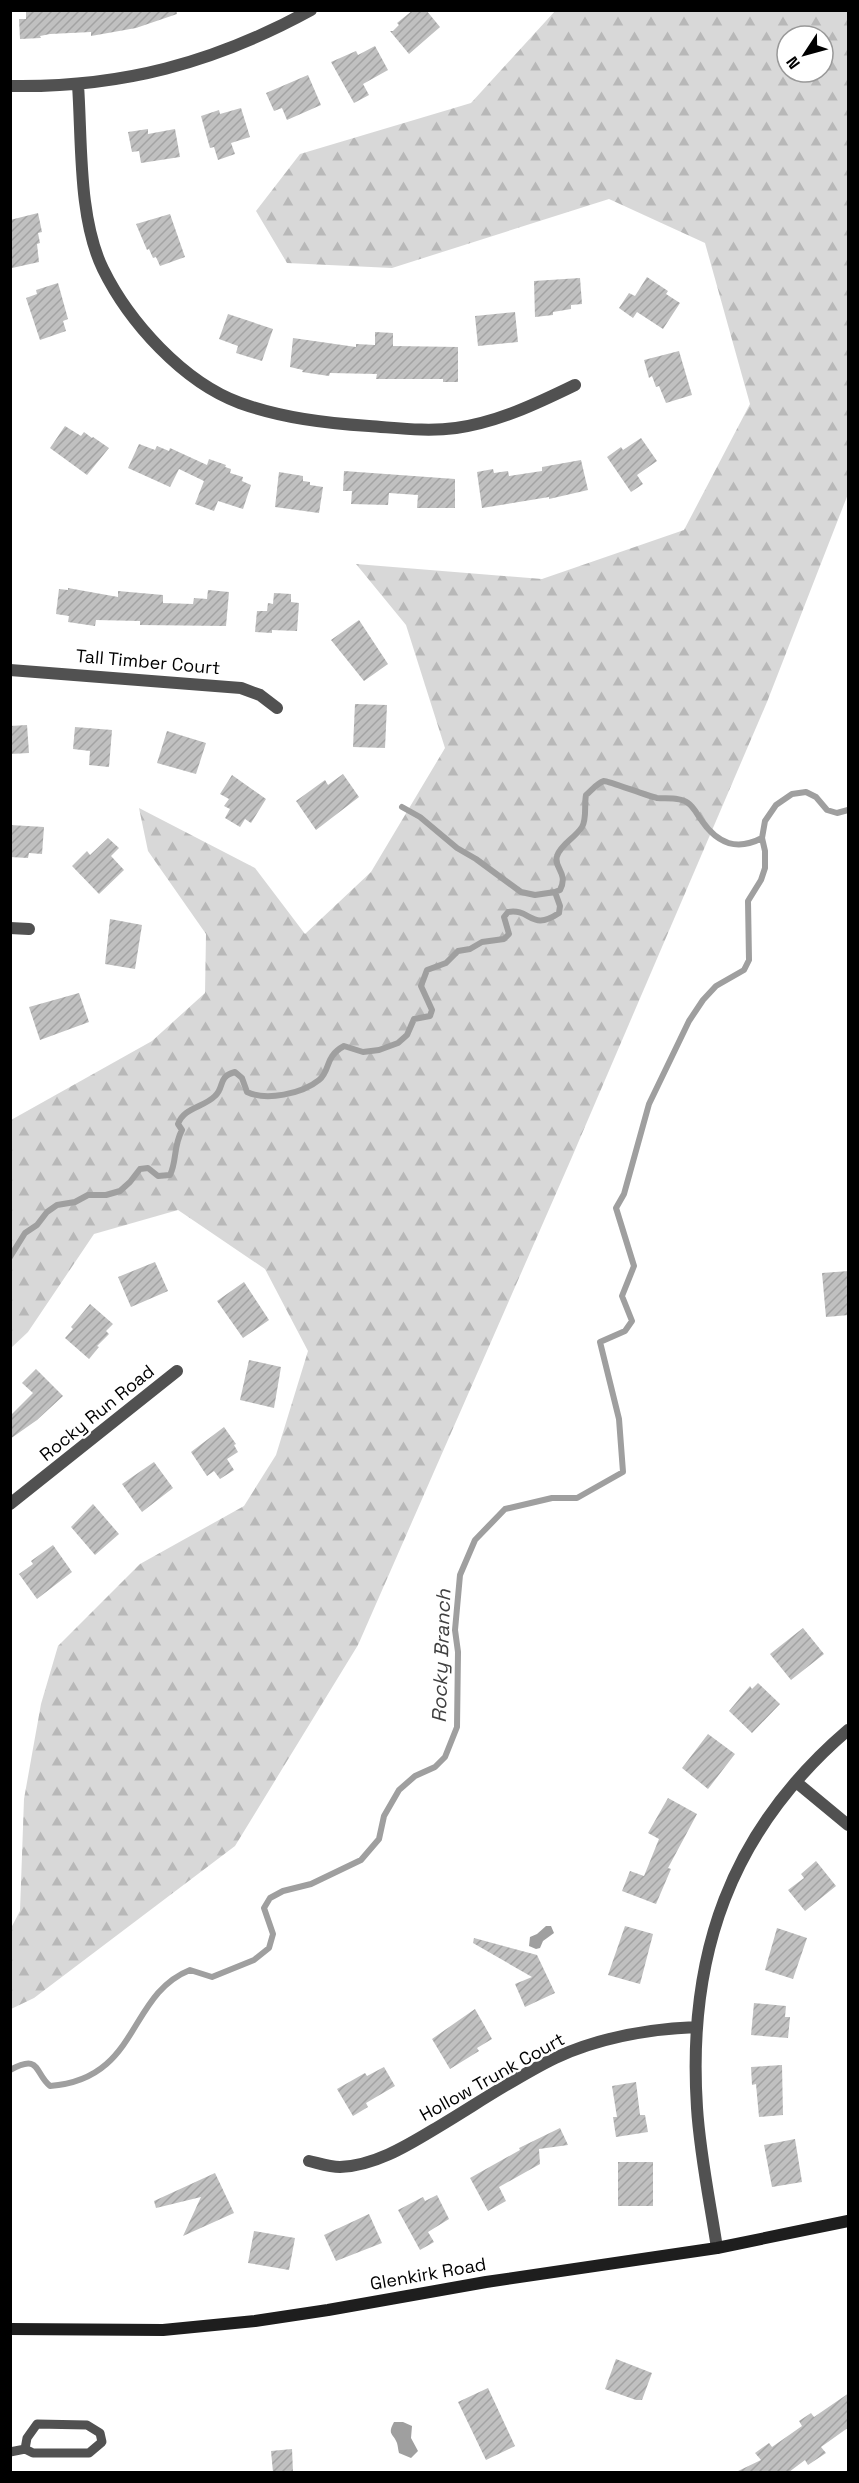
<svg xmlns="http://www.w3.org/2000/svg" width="859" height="2483" viewBox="0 0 859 2483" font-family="'Space Grotesk',sans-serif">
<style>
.forest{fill:url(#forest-firs);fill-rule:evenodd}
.water{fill:#9f9f9f}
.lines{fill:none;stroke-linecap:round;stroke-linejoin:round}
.stream{stroke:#9f9f9f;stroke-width:6}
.building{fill:url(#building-hatch)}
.lane{stroke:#515151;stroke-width:9}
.street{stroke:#515151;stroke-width:12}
.secondary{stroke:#1e1e1e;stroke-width:12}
.labels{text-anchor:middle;stroke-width:5;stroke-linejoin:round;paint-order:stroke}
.street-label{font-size:18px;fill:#000;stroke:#fff}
.water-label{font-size:20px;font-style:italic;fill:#404040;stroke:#fff}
</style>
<defs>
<pattern id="forest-firs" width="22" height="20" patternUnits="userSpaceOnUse" patternTransform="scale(1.5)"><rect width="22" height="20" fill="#d8d8d8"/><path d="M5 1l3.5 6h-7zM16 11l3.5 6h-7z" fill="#b8b8b8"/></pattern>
<pattern id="building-hatch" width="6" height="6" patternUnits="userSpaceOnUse" patternTransform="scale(1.5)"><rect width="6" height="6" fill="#c0c0c0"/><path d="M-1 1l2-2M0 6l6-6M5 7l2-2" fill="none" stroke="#a3a3a3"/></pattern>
</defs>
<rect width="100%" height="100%" fill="#fff"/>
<!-- forest -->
<path class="forest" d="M556 10 848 11V494L767 702 572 1157 358 1645 235 1846 34 1998 11 2009V1928L20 1911 24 1799 41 1704 58 1646 140 1564 244 1506 276 1455 308 1351 265 1269 178 1210 94 1234 28 1332 11 1348V1120L152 1041 205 993 206 934 148 851 139 808 255 868 305 934 371 872 445 748 406 625 356 564 542 579 684 530 750 404 705 243 609 199 392 268 287 263 256 211 300 154 471 103ZM787 36H823V72H787Z"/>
<!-- water -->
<path class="water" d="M546 1926H551L554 1933 543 1941 540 1948 536 1949 529 1946 530 1937 537 1934Z
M394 2422H403L412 2426 411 2438 418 2451 411 2458 399 2453C398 2450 398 2446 397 2443 393 2433 387 2435 394 2422Z"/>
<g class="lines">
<!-- stream -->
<path class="stream" d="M402 807 420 817 457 848 476 859 521 892 535 895 555 892
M10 1257 25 1233 37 1225 47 1212 57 1205 75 1202 88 1195H106L120 1191 130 1182 140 1169 148 1168 158 1176 170 1175C177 1161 173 1147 182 1130L178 1124C184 1107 203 1108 215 1096 225 1087 217 1077 235 1072L242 1078 247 1092C266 1101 302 1094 319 1080 331 1070 324 1057 344 1046L363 1052 379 1050 398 1043 407 1035 414 1019 430 1016 432 1010 421 986 427 970 446 963 458 951 470 949 482 942 504 939 509 934 504 917 508 912C531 908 531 932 559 913L560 906 555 892 560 890C569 873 553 867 557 856 561 844 575 838 582 827 587 819 584 805 586 795 591 791 597 783 604 781 609 781 647 796 657 798 666 799 681 797 688 803 694 807 698 816 702 821 718 844 737 851 762 838
M10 2070C41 2053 34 2073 50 2086 140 2079 127 1995 190 1970L212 1977 254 1960 269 1948 273 1934 264 1908 270 1898 283 1891 311 1884 361 1860 379 1839 384 1816 399 1790 415 1776 435 1767 445 1757 457 1727 458 1652 455 1630 460 1575 475 1540 505 1509 552 1498H577L623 1472 619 1419 600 1342 625 1331 632 1321 622 1296 634 1266 616 1208 624 1194 649 1104 689 1021 703 1000 716 986 744 970 749 960 748 901 761 880 765 868V851L762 838 765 821 776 805 792 794 806 792 816 797 827 810 837 813 848 810"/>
</g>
<!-- building -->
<path class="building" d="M26 10H176L177 14 136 28 91 36V32L50 34 40 36 41 38 20 39 19 19H26Z
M413 10H426L440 27 409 54 390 31H393L399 25 397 23Z
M375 46 388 70 363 84 369 95 354 103 331 62 356 51 358 55Z
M308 75 321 105 287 120 282 108 274 111 266 93Z
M241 108 250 137 231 143 235 154 218 160 214 147 210 148 201 116 219 110 220 114Z
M148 129V134L175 129 180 157 141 163 139 151 132 152 128 132Z
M38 213 42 232 38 233 40 243 37 244 39 262 12 268 10 220Z
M170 214 185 257 160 266 156 257 153 258 149 249 147 250 136 224Z
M647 277 668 291 666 294 680 303 663 329 637 312 633 318 619 308 629 293 635 296Z
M580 278 582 304 571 305V309L553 312V315L535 317 534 281Z
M58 283 68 319 63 321 66 331 40 340 26 298 37 294 36 290Z
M515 312 518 342 478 346 475 316Z
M228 314 273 329 262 361 236 353 238 346 219 339Z
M375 332 393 333V346L458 347V382H443V379H376L377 374 330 373 329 376 302 372 303 370 290 367 293 338 356 347V344L375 345Z
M679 351 692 395 666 403 659 386 656 387 652 376 649 378 644 360Z
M65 426 81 436 84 432 92 438 93 437 109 448 87 475 50 448Z
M641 438 657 461 637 475 643 484 631 492 607 457 621 447 623 450Z
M139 444 155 450 157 446 169 451 170 448 207 465 209 459 226 465 225 467 231 469 230 473 243 477 242 481 251 485 243 509 218 501 214 511 195 504 204 481 179 469 170 487 128 468Z
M581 460 588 490 549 499V497L482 508 477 472 493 469 494 473 508 471 509 476 542 471V467Z
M344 471 455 479V508H417L418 495 389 493 388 505 351 504 352 491H343Z
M279 472 303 476V481L310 482V485L323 487 319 513 275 507Z
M68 588 118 597V591L163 595V603L193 604 194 598 207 599 208 590 229 592 226 626 140 625V621L96 620 95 626 68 622 69 616 56 614 59 589 68 590Z
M274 593 291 594V602L299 603 297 631 272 630V633L255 632 257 611H267L268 603 273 604Z
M359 620 388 664 364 681 331 640Z
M355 704 387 705 385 748 353 747Z
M27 725 29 753 10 754V726Z
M75 727 112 730 109 767 89 765 90 751 73 749Z
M167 731 206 743 196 774 157 763Z
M343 774 359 797 316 830 296 801 325 780 328 785Z
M232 775 266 799 251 823 245 819 240 827 225 818 230 809 224 806 229 799 220 794Z
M10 825 44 827 42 854 29 853 28 858 10 857Z
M108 838 119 848 111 856 124 870 99 894 72 866 87 851 90 855Z
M110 919 142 925 135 969 105 964Z
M79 993 89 1022 40 1040 29 1007Z
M155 1262 168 1291 131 1307 118 1277Z
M849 1271V1315L826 1317 822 1273Z
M244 1282 269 1320 243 1338 217 1301Z
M90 1304 113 1324 106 1331 109 1334 97 1346 99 1347 89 1359 65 1338 73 1329 71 1327Z
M249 1360 281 1367 274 1408 240 1400Z
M36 1369 63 1396 37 1420 10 1439V1416L33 1393 22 1383Z
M224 1427 236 1444 234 1445 238 1452 227 1459 234 1470 220 1479 214 1471 207 1476 191 1452Z
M154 1462 173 1488 142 1512 122 1484Z
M93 1504 119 1534 95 1555 71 1527Z
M53 1545 72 1572 37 1599 19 1574 33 1564 31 1561Z
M803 1628 824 1654 791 1680 770 1654Z
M758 1683 780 1704 752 1733 729 1711 750 1686 752 1689Z
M708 1734 735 1754 708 1789 682 1768Z
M668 1798 697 1814 668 1868 671 1869 656 1904 622 1891 630 1871 644 1876 659 1839 648 1833Z
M816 1861 836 1886 805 1911 788 1890 804 1878 801 1874Z
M625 1926 653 1934 640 1984 608 1975Z
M777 1928 807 1938 793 1979 765 1970Z
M474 1938 537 1955 555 1993 525 2007 515 1984 532 1977 473 1943Z
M754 2003 786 2006 785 2017H790L788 2038 751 2035Z
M475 2009 492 2039 477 2048 479 2051 450 2069 432 2039Z
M782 2065 783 2115 759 2117 756 2084 752 2085 751 2067Z
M384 2067 395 2086 366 2103 368 2107 353 2116 337 2089 365 2073 367 2076Z
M636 2082 640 2115H645L648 2132 616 2137 613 2117H617L612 2086Z
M560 2128 568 2145 539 2149 540 2164 499 2187 506 2201 488 2211 470 2178 520 2150 519 2148Z
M795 2139 802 2182 772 2187 764 2145Z
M618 2162H653V2206H618Z
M215 2173 234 2213 183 2236 201 2197 156 2208 154 2201Z
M437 2195 449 2219 428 2232 434 2242 420 2250 398 2210 423 2197 425 2201Z
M369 2214 382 2243 336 2261 324 2235Z
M254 2231 295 2238 289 2270 248 2263Z
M616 2359 652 2373 642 2400H636L605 2389Z
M488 2388 515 2446 486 2460 458 2402Z
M849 2393V2427L821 2447 826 2453 808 2465 805 2460 789 2472H736L761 2460 755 2453 769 2443 772 2447 802 2426 799 2421 811 2413 814 2417Z
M292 2449 293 2472H273L271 2451Z"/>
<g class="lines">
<!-- lane -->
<path class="lane" d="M10 2452 25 2449 33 2453H89L102 2442 100 2433 87 2425 37 2424 27 2438 25 2449"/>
<!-- street -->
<path class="street" d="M78 85C82 141 78 218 103 269 129 322 183 382 240 403 282 418 325 423 369 426 398 428 427 432 456 428 498 422 536 404 575 385
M10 86C121 88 214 63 311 10
M10 670 241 688 260 695 277 708
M10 928 29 929
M10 1504 177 1371
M796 1782 848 1825
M309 2161C318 2163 330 2167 340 2167 373 2166 405 2147 433 2130 472 2107 514 2078 555 2058 600 2037 647 2029 697 2027
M717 2248C710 2202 700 2155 697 2108 687 1955 730 1831 848 1730"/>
<!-- secondary -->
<path class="secondary" d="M10 2329 163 2330 255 2321 328 2310 486 2282 717 2248 848 2221"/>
</g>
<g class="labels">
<!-- street labels -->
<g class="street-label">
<text transform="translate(148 662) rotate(5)" y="6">Tall Timber Court</text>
<text transform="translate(97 1413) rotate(-39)" y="6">Rocky Run Road</text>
<text transform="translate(492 2077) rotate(-29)" y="6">Hollow Trunk Court</text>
<text transform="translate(428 2274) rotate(-10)" y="6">Glenkirk Road</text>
</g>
<!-- water labels -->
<g class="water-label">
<text transform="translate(441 1656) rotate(-88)" y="7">Rocky Branch</text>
</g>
</g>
<!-- border -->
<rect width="859" height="2483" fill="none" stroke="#000000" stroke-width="24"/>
<!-- north arrow -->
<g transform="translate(805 54) rotate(234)"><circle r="28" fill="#ffffff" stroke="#999999" stroke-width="1.5"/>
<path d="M0-4.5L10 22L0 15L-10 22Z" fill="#000000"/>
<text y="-9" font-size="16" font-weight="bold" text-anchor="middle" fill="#000000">N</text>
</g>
</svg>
